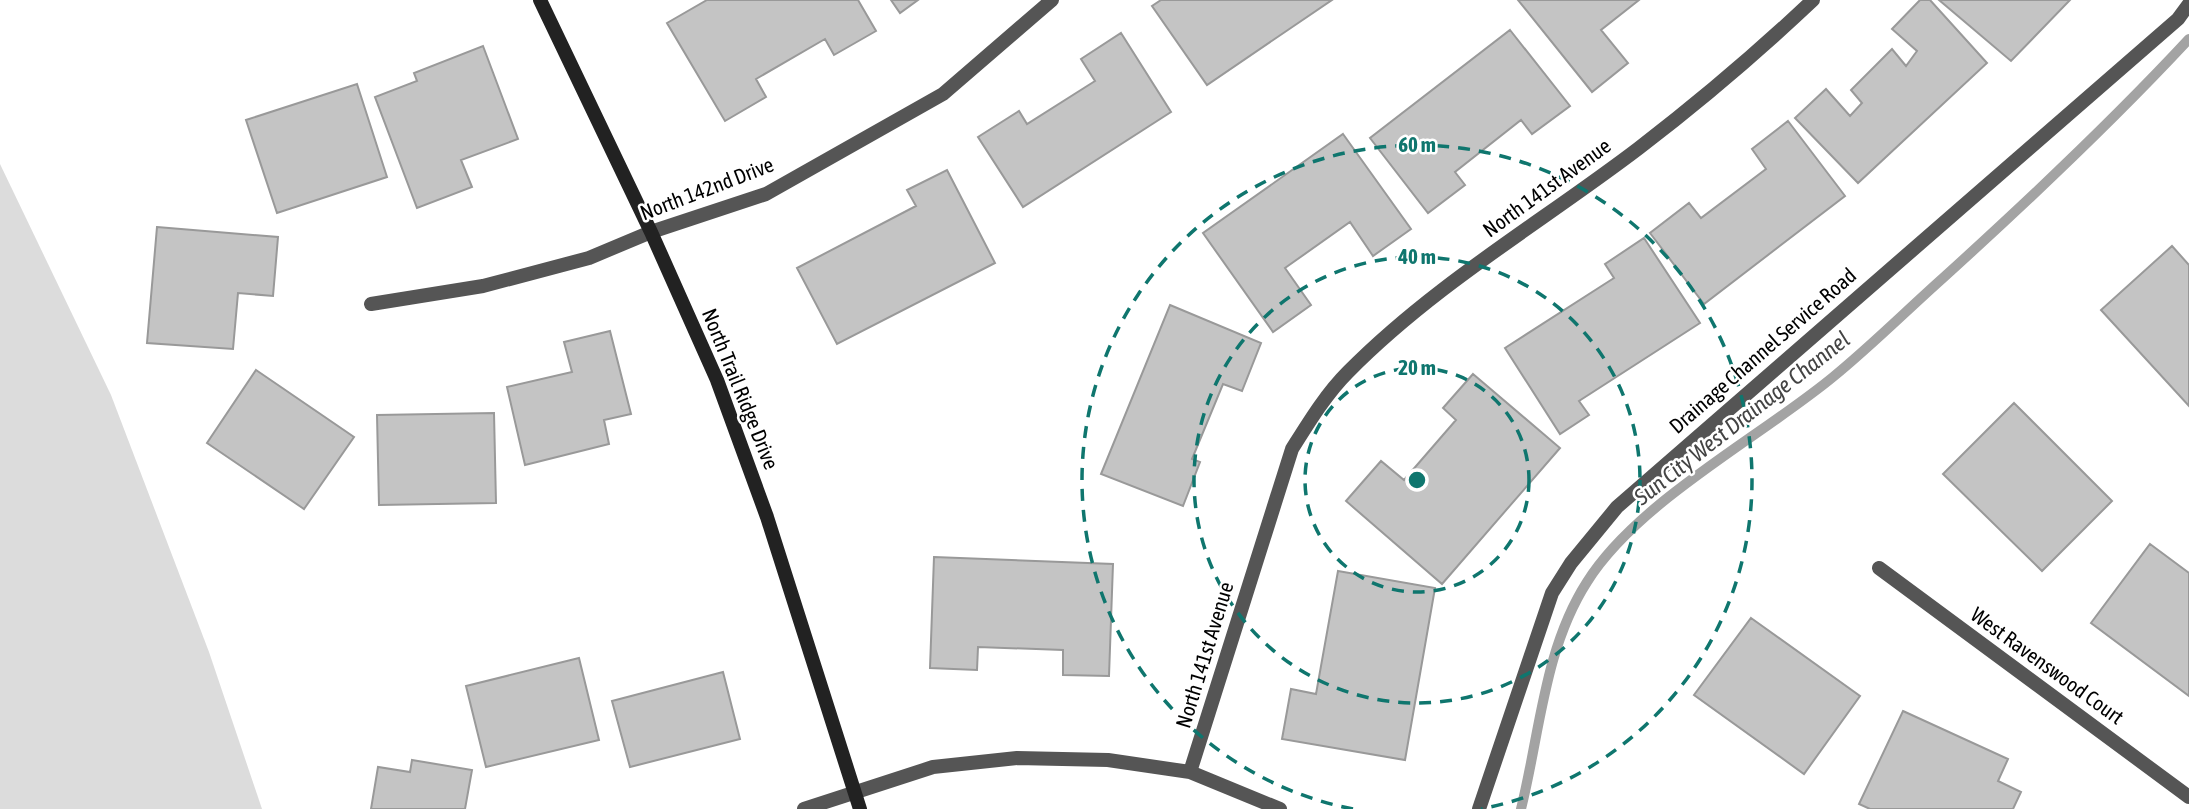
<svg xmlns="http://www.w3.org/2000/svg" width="2189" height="809" viewBox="0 0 2189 809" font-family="'Asap Condensed',sans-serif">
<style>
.green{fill:#dcdcdc}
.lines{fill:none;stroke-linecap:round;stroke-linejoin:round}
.stream{stroke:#a3a3a3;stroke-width:10}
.building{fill:#c4c4c4;stroke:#999;stroke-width:2}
.street{stroke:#555;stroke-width:14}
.secondary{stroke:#222;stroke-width:14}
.ring{fill:none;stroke:#0f766e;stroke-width:3.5;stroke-dasharray:12 9}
.labels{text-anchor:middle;stroke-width:5;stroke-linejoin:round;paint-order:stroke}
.street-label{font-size:21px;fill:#000;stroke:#fff}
.water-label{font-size:23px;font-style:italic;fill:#444;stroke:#fff}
.centre{fill:#0f766e;stroke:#fff;stroke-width:3.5}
.ring-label{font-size:21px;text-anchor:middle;font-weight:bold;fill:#0f766e;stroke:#fff;stroke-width:5;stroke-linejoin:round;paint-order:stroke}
</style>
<rect width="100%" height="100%" fill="#fff"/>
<!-- green -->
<path class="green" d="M0 164 111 395 209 652 262 809H0Z"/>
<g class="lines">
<!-- stream -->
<path class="stream" d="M1521 809C1540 733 1544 649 1587 582 1637 502 1759 438 1833 377 1871 346 1906 311 1943 278 2028 201 2111 123 2189 39"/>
</g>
<!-- building -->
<path class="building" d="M707 0H858L876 31 834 55 825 39 756 79 766 97 725 121 667 23Z
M891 0H918L900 13Z
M1161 0H1332L1207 85 1152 6Z
M1518 0H1639L1601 30 1628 63 1592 92Z
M1920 0H1930L1987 63 1858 183 1795 118 1826 89 1850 116 1862 103 1851 90 1892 49 1906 66 1917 51 1892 29Z
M1939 0H2070L2011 61Z
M1510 30 1570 106 1532 134 1521 120 1455 172 1465 185 1428 213 1370 138Z
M1121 33 1171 112 1023 207 978 137 1019 111 1027 124 1095 81 1081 59Z
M483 46 518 139 461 160 472 187 417 208 375 97 417 81 414 73Z
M357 84 387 177 277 213 246 120Z
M1788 121 1845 196 1704 304 1650 233 1689 203 1701 218 1766 169 1752 149Z
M1343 134 1411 229 1373 256 1350 222 1285 268 1311 305 1273 332 1203 233Z
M947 170 995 263 837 344 797 268 916 206 907 190Z
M157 227 278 237 273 296 238 293 233 349 147 343Z
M1644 238 1700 323 1579 401 1589 415 1560 434 1505 348 1614 278 1605 264Z
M2172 246 2189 265V406L2101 310Z
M1170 305 1261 343 1242 391 1223 384 1192 459 1200 462 1183 506 1101 474Z
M610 331 631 414 604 420 609 444 525 465 507 387 572 372 564 342Z
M256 370 354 437 304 509 207 443Z
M1473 374 1560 448 1442 584 1346 501 1381 461 1404 480 1456 420 1443 408Z
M2014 403 2112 501 2042 571 1943 474Z
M494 413 496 503 379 505 377 415Z
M2150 544 2189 573V696L2091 623Z
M934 557 1113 564 1109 676 1063 675V650L978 647 977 670 930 668Z
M1338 571 1435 588 1405 760 1282 739 1291 689 1316 694Z
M1751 618 1860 696 1804 774 1694 695Z
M579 658 599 740 486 767 466 686Z
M723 672 740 739 630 767 612 701Z
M1903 711 2008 759 1998 781 2021 792 2013 809H1870L1859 804Z
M412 760 472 770 465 809H371L378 767 410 772Z"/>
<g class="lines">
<!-- street -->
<path class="street" d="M371 304 483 286 589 258 651 232 766 194 943 94 1052 0
M1879 568 2189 797
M1190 772 1292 449C1309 422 1326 394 1348 372 1435 284 1542 222 1639 148 1699 102 1758 52 1813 0
M804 809 933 767 1017 758 1108 760 1190 772 1280 809
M1479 809 1552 593 1571 563 1617 507 2178 19 2189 4"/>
<!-- secondary -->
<path class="secondary" d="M540 0 651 232 717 380 767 517 860 809"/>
</g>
<!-- distance rings -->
<g class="ring">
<circle cx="1417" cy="480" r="112"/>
<circle cx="1417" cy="480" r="223"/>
<path d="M1353 809A335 335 0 1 1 1481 809"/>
</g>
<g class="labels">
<!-- street labels -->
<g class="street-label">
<text transform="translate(1547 188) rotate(-36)" y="7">North 141st Avenue</text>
<text transform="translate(707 189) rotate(-21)" y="7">North 142nd Drive</text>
<text transform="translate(1763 351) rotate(-41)" y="7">Drainage Channel Service Road</text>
<text transform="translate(740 389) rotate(68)" y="7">North Trail Ridge Drive</text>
<text transform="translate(1205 655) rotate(-73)" y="7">North 141st Avenue</text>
<text transform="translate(2047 666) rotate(36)" y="7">West Ravenswood Court</text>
</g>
<!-- water labels -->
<g class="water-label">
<text transform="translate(1742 418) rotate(-38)" y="8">Sun City West Drainage Channel</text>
</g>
</g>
<circle cx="1417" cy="480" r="10" class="centre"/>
<g class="ring-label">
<text x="1417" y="152">60 m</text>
<text x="1417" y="264">40 m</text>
<text x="1417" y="375">20 m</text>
</g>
</svg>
